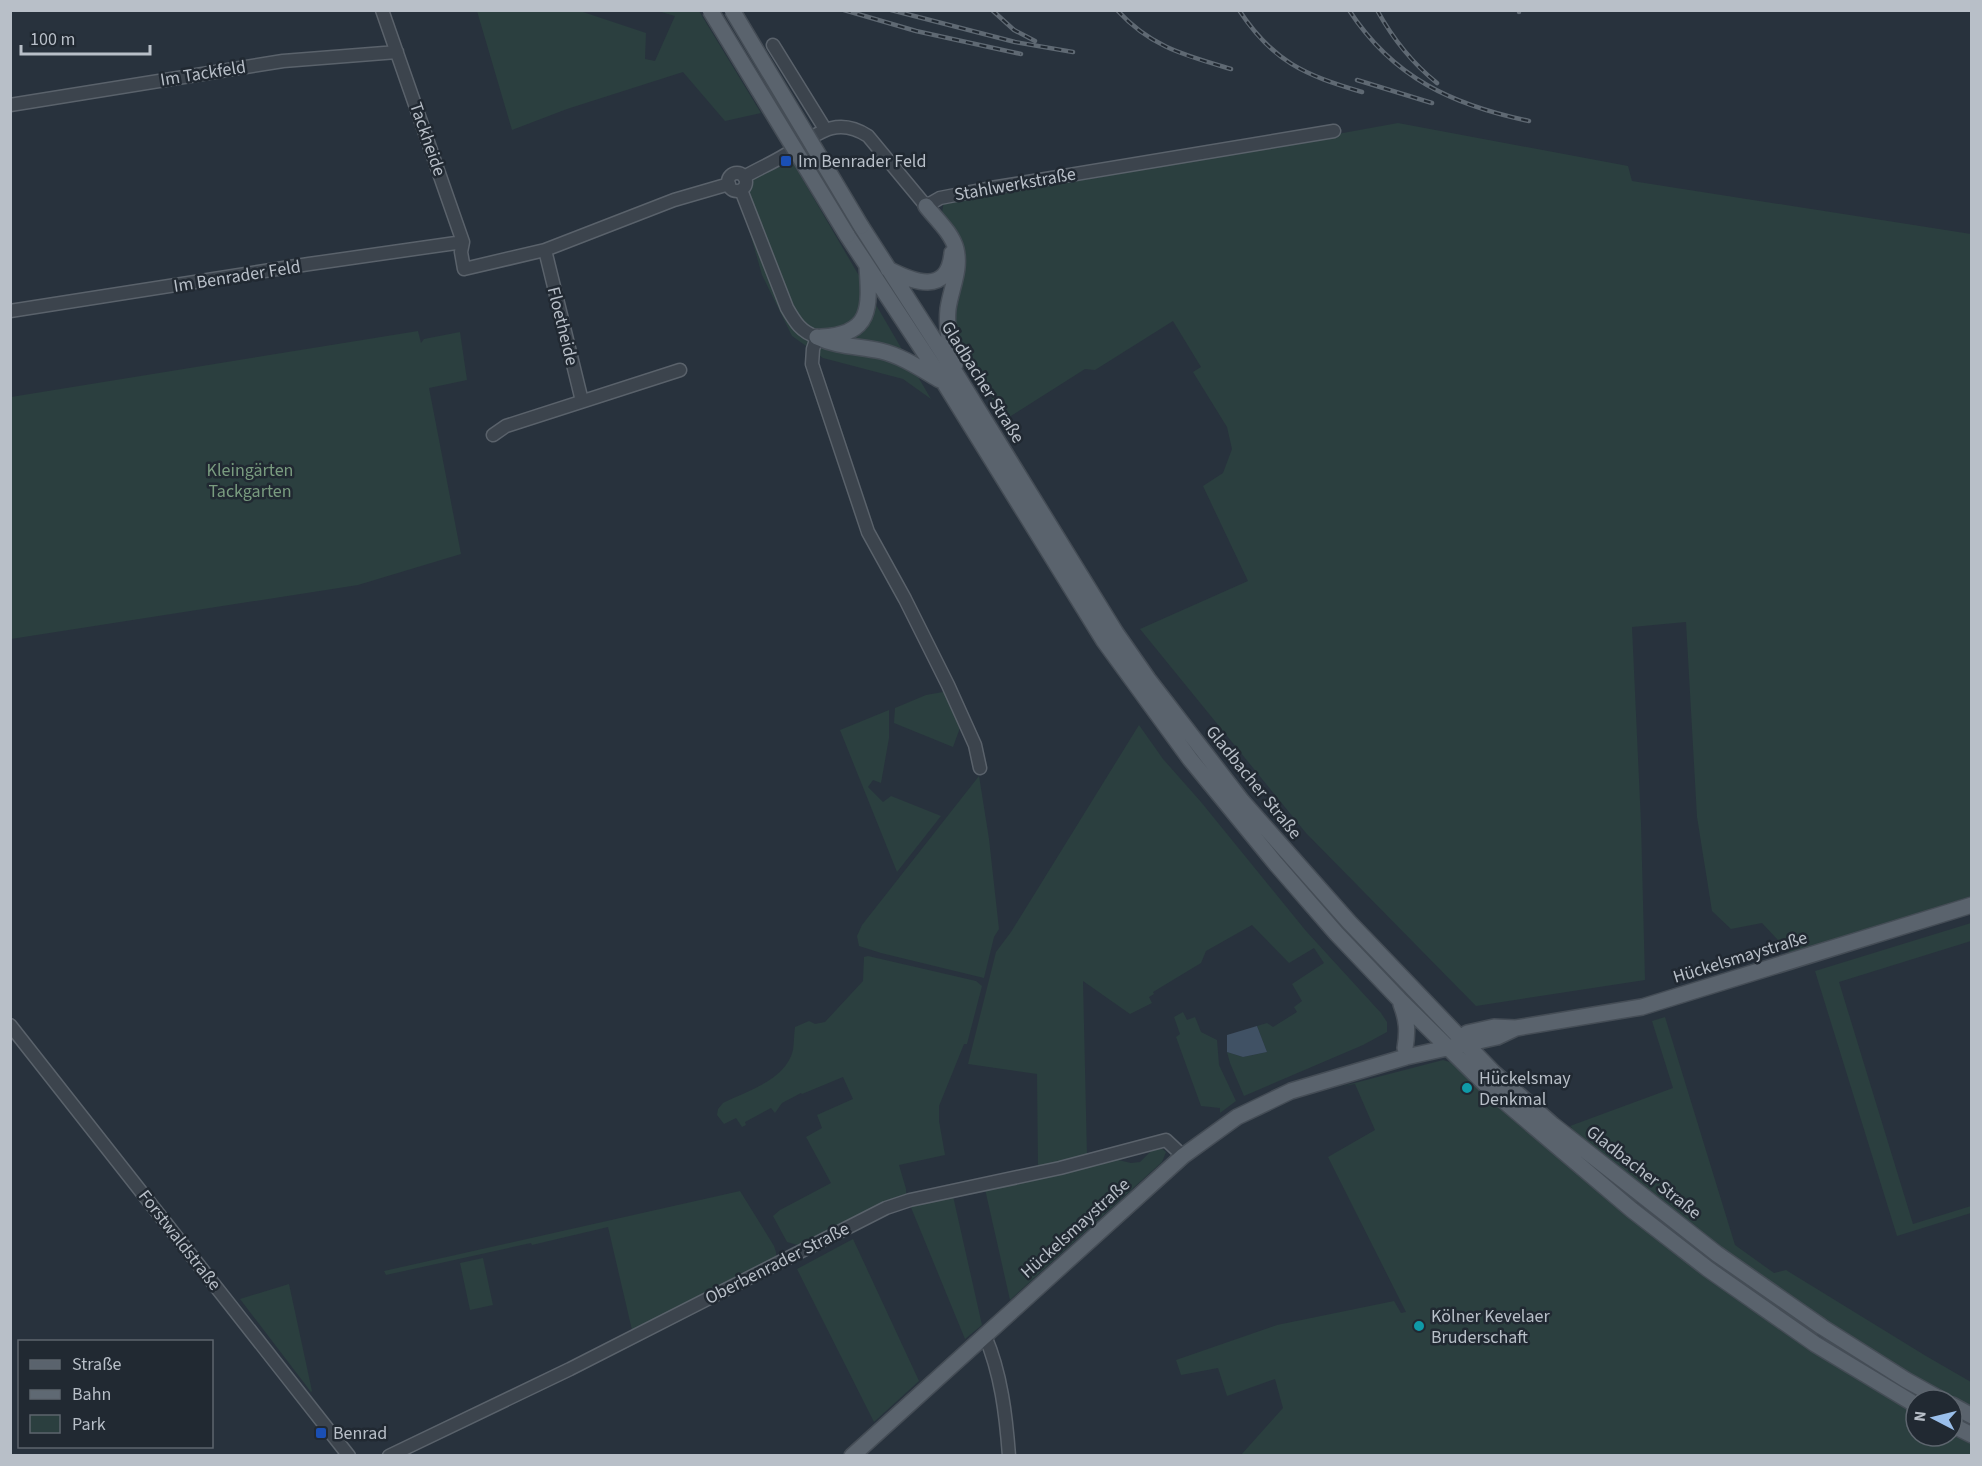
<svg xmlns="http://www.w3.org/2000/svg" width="1982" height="1466" viewBox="0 0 1982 1466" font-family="'Source Sans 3',sans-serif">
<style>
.green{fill:#2b3f3f}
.water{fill:#405164}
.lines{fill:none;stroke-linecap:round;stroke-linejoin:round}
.minor-casing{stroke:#5a626b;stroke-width:15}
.major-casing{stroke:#454d56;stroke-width:18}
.minor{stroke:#3c444d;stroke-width:12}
.major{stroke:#5a636d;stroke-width:15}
.rail-casing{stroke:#5f6973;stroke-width:4.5}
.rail{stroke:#212932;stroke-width:2;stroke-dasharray:7;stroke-linecap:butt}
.major-bridge-casing{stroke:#454d56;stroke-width:18;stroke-linecap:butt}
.major-bridge{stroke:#5a636d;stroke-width:15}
.transit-dot{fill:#1a4fb4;stroke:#212932;stroke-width:2}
.culture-dot{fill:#0f9aa8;stroke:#212932;stroke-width:2}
.labels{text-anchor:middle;stroke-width:5;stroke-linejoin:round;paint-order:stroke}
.street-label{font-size:18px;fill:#b8bfc8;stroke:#212932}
.poi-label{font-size:18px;fill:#b8bfc8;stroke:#212932;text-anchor:start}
.park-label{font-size:18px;fill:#799b7f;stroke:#212932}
</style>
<rect width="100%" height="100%" fill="#28323d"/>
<!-- green -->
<path class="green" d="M477 11H580L646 33 645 59 655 61 675 16 658 11H699L761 113 725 121 683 72 567 109 512 130Z
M1398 123 1628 166 1632 181 1971 234V896L1793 956 1762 923 1731 929 1712 911 1697 817 1686 622 1632 627 1641 823 1645 980 1476 1006 1306 833 1140 629 1248 581 1203 486 1223 473 1232 449 1227 427 1193 372 1201 367 1173 321 1095 370 1085 369 1006 419 980 381 954 327 966 254 955 232 942 213 944 200 1096 178Z
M792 161 931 399 903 379 823 358 792 336 762 275 741 201 749 181Z
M418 331 421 343 424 339 460 332 467 380 429 388 461 554 358 585 11 639V397Z
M943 692 948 694 961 725 953 747 894 723 895 708 926 695Z
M889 710V738L881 783 873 780 868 787 883 802 891 796 941 816 897 872 840 730Z
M1139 725 1163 759 1201 802 1306 931 1381 1013 1387 1022V1032L1363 1045 1244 1096 1230 1063 1227 1052 1243 1057 1267 1052 1257 1026 1267 1023 1273 1027 1297 1012 1294 1007 1302 1001 1292 984 1324 963 1314 948 1289 963 1252 925 1206 951 1201 963 1153 992 1154 994 1149 997 1152 1003 1130 1014 1083 981 1087 1156 1038 1169 1037 1074 968 1064 996 952 1011 932Z
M979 776 989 839 999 929 994 937 984 978 881 953 859 946 857 936 862 925Z
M1971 923V941L1839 982 1913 1224 1971 1206V1213L1897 1236 1815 971Z
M868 956 976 981 982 986 967 1044H964L939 1106V1121L945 1155 899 1165 906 1189V1196L801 1246 787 1242 773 1216 780 1210 831 1183 806 1137 822 1128 817 1115 853 1099 843 1077 802 1094 801 1093 782 1103 775 1113 771 1108 745 1122 746 1125 742 1127 736 1118 724 1124 717 1115 718 1109 723 1103C747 1091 786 1080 793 1050 794 1043 794 1034 795 1027L809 1021 815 1024 825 1022 863 981 864 957Z
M1183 1012 1187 1020 1195 1017 1201 1032 1217 1040 1219 1065 1236 1101 1220 1113V1108L1201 1106 1176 1037 1180 1034 1174 1017Z
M1665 1017 1735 1245 1774 1273 1786 1270 1926 1356 1971 1382V1409C1826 1332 1697 1234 1571 1129L1572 1128 1570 1126 1673 1088 1652 1021Z
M1443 1060 1453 1063 1627 1214 1916 1412V1436H1952V1432L1971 1442V1455H1241L1283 1408 1275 1379 1227 1396 1218 1368 1181 1375 1176 1360 1277 1325 1394 1301 1401 1313 1406 1312 1328 1157 1375 1130 1355 1084 1343 1086Z
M1155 1147H1160L1166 1152 1162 1162 1010 1300 985 1189 1110 1158 1131 1163 1140 1162Z
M740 1191 774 1246 776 1252V1259L632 1330 608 1227 532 1245 531 1243 386 1275 384 1271Z
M953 1196 982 1325 965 1339 910 1205Z
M853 1239 919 1381 874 1422 797 1269Z
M483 1258 493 1305 470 1310 460 1263Z
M289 1284 312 1391 311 1392 240 1299Z"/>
<!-- water -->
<path class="water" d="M1257 1026 1267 1052 1243 1057 1227 1052V1035Z"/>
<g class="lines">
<defs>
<path id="minor" d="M382 10 463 242 461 252 464 269 545 250 674 200 729 184
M773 45 825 129
M10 105 283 61 397 52
M728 182a9 9 0 1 1 18 0a9 9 0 1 1-18 0Z
M744 177C758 169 772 163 785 155 814 137 834 114 868 136L926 206 940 198 991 188 1334 131
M741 190 787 308C795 322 801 332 817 337L813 349 812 364 868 532 905 599 948 685 975 745 980 768
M545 250 582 401
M10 311 309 264 463 242
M493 435 506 426 680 370
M10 1025 349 1456
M985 1336C1001 1373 1006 1415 1009 1456
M389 1456 570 1369 886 1208 910 1200 1060 1168 1166 1140 1183 1156"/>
<path id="major" d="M926 206C936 219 952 233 956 249 961 270 951 288 948 309 946 329 950 346 955 365
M861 226 958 377 1116 633 1148 679 1242 801 1349 922 1493 1072 1553 1125 1717 1254 1822 1327 1906 1380 1942 1400
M847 235 945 384 1104 641 1190 759 1276 864 1336 933 1399 999 1491 1090 1632 1210 1708 1269 1815 1344 1916 1405
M888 269C913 282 948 296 952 253
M817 337C838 347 859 346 881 351 902 356 921 369 940 380
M821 337C872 335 870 307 867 266
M1401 1004C1407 1020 1408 1031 1405 1048
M1467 1033 1494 1027 1516 1028 1642 1007 1972 905
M1952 1405 1972 1416
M1952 1425 1972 1435
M852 1456 1183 1156 1237 1117 1291 1091 1406 1057 1497 1037 1516 1028"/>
</defs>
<!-- minor casing -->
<use href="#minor" class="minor-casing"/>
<!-- major casing -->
<use href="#major" class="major-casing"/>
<!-- minor -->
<use href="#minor" class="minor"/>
<!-- major -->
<use href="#major" class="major"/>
<defs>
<path id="rail" d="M844 10 916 31 1021 54
M891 10 1015 42 1073 52
M992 10 1014 30 1035 41
M1117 10C1151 47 1184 55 1231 69
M1239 10C1273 62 1305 75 1362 92
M1349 10C1393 78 1453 105 1529 121
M1377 10C1393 39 1412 63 1437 83
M1519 10V12
M1357 80 1432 103"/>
</defs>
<!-- rail casing -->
<use href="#rail" class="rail-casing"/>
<!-- rail -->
<use href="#rail" class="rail"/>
<defs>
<path id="major-bridge" d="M710 10 847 235
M732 10 861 226"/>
</defs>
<!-- major-bridge casing -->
<use href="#major-bridge" class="major-bridge-casing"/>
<!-- major-bridge -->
<use href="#major-bridge" class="major-bridge"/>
</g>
<!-- markers -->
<g class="transit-dot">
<rect x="780" y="155" width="12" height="12" rx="3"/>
<rect x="315" y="1427" width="12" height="12" rx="3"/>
</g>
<g class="culture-dot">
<circle cx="1467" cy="1088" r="6"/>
<circle cx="1419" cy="1326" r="6"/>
</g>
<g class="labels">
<!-- street labels -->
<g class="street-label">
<text transform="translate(203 73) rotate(-9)" y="6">Im Tackfeld</text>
<text transform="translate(428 139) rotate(71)" y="6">Tackheide</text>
<text transform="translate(1015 184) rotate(-10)" y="6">Stahlwerkstraße</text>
<text transform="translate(237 276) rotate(-9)" y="6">Im Benrader Feld</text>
<text transform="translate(563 326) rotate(76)" y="6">Floetheide</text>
<text transform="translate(983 382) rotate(58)" y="6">Gladbacher Straße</text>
<text transform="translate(1254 782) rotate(51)" y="6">Gladbacher Straße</text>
<text transform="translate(1740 957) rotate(-17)" y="6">Hückelsmaystraße</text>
<text transform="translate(1644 1172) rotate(38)" y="6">Gladbacher Straße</text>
<text transform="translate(1075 1228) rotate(-42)" y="6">Hückelsmaystraße</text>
<text transform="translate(180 1240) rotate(52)" y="6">Forstwaldstraße</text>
<text transform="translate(777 1263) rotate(-27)" y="6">Oberbenrader Straße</text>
</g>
<!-- poi labels -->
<g class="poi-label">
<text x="798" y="167">Im Benrader Feld</text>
<text x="1479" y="1084">Hückelsmay<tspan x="1479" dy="21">Denkmal</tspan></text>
<text x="1431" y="1322">Kölner Kevelaer<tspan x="1431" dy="21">Bruderschaft</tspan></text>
<text x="333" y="1439">Benrad</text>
</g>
<!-- park labels -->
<g class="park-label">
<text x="250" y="476">Kleingärten<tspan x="250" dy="21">Tackgarten</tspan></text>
</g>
</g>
<!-- border -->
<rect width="1982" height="1466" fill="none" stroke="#b8bfc8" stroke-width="24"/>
<!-- legend -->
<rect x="18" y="1340" width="195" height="108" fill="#212932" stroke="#5d656e" stroke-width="1.5"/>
<rect x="30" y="1360" width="30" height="9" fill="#5a636d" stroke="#5d656e" stroke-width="1.5"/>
<text x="72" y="1370" font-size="18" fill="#b8bfc8">Straße</text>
<rect x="30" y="1390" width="30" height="9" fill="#5f6973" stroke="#5d656e" stroke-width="1.5"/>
<text x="72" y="1400" font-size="18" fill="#b8bfc8">Bahn</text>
<rect x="30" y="1415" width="30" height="18" fill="#2b3f3f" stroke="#5d656e" stroke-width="1.5"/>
<text x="72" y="1430" font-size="18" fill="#b8bfc8">Park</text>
<!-- north arrow -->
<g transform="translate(1934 1418) rotate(277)"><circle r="28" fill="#212932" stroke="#5d656e" stroke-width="1.5"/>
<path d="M0-4.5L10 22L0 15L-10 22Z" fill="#9abfeb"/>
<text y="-9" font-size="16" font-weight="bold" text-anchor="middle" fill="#b8bfc8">N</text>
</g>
<!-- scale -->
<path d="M21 45v9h129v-9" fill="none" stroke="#b8bfc8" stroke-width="3"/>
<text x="30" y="45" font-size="18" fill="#b8bfc8" stroke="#212932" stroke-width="4.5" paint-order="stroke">100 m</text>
</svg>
